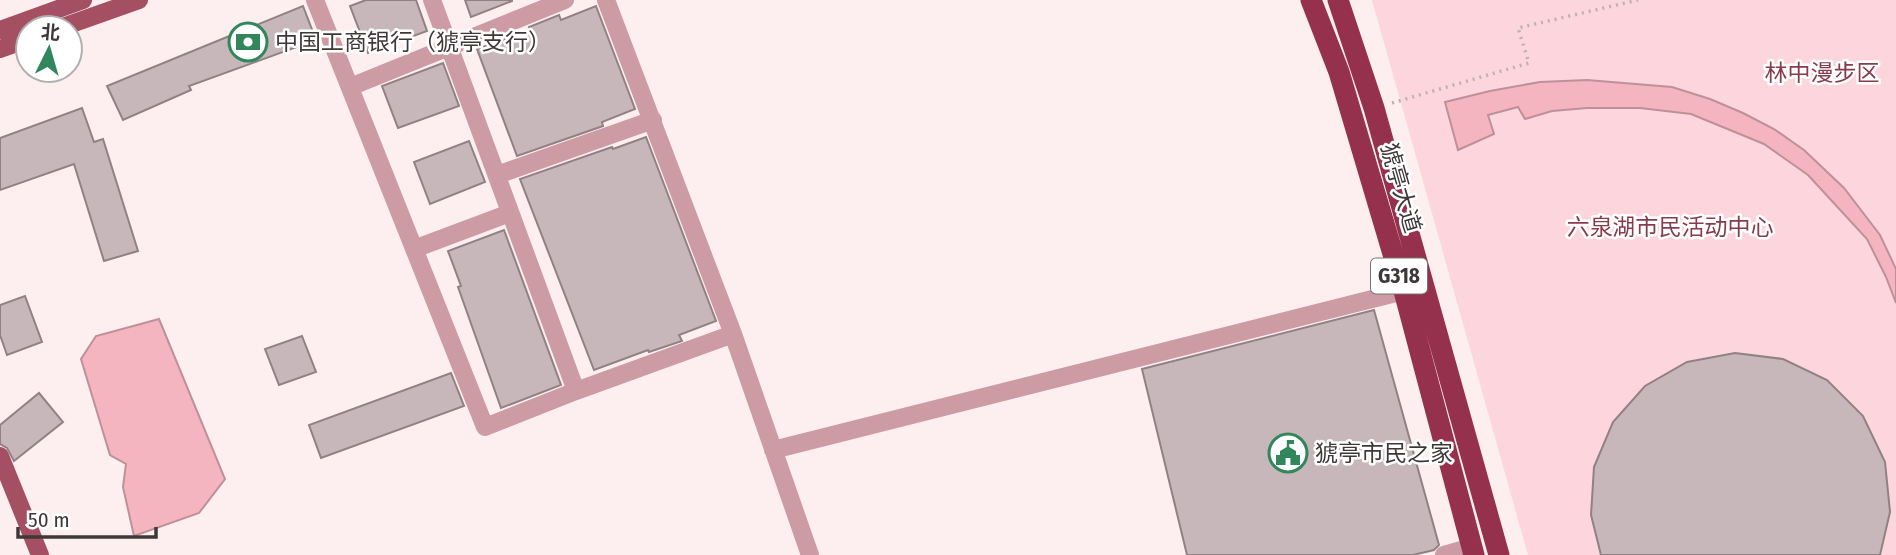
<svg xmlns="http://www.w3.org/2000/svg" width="1896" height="555" viewBox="0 0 1896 555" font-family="'Fira Sans Condensed','Noto Sans SC',sans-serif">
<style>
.green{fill:#fcd6dc}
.water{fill:#f5b5c0;stroke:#be9098;stroke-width:2}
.building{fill:#c8b7ba;stroke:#918184;stroke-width:2}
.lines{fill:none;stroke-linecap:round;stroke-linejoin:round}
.path{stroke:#bdb1b2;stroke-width:3.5;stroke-dasharray:2 5;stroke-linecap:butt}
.minor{stroke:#cd9ba3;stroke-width:18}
.major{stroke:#a54f62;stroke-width:18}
.highway{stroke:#95314c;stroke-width:21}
.labels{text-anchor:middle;stroke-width:5;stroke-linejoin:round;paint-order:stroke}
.shield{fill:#fff;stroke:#797474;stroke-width:2}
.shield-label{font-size:21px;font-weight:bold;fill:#3f3839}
.poi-label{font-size:23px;fill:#3f3839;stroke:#fff;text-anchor:start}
.park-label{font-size:23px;fill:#873b4c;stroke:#fff}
.street-label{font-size:23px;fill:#3f3839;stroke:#fff}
</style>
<rect width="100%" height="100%" fill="#fdeef0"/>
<!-- green -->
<path class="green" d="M1372 0H1896V555H1528Z"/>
<!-- water -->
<path class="water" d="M1587 80 1672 87 1710 99 1743 113 1774 129 1804 150 1844 188 1880 235 1896 269V303L1886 277 1867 239 1808 175 1764 144 1691 114 1640 108H1587L1552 111 1525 119 1518 107 1488 115 1494 134 1458 150 1445 102 1490 91 1540 82Z
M159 319 225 479 199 513 134 536 123 487 126 464 110 455 81 359 96 336Z"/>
<!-- building -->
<path class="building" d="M366 0H416L427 31 368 53 350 6Z
M465 0H512V1L471 17Z
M303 6 316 40 189 86 191 90 123 120 107 86Z
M596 6 635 109 602 122 603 126 517 156 477 49 530 30 529 27 559 15 561 20Z
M443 63 459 106 398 128 382 86Z
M82 108 94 142 103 139 138 251 104 261 74 164 0 190V138Z
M646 137 716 321 679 335 682 341 649 352 648 350 594 370 520 179 612 147 613 149Z
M469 141 485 182 430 204 414 162Z
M504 230 561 385 501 408 458 287 461 286 448 251Z
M25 296 42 342 7 355 0 335V305Z
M1374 310 1439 545 1434 550 1413 555H1187L1142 369Z
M302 336 316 372 279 385 265 349Z
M1735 353 1783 359 1827 380 1863 416 1885 462 1890 512 1880 555H1601L1591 515 1594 467 1613 422 1645 386 1687 362Z
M451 373 464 406 321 458 309 425Z
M39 393 63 422 14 461 7 448 0 444V425Z"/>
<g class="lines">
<!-- path -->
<path class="path" d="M1392 103 1529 63 1518 28 1638 0"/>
<!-- minor -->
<path class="minor" d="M315 0 485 427 576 391 733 334
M432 0 576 391
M606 0 733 334 810 555
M350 87 565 0
M497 175 653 120
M414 249 510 213
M773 450 1404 291
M1444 555 1472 547"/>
<!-- major -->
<path class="major" d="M60 28 139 0
M0 30 83 0
M0 49 28 39
M0 456 40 555"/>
<!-- highway -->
<path class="highway" d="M1311 0 1339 72 1404 291 1474 555
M1338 0 1374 108 1499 555"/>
</g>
<!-- icons -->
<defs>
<symbol id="bank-ring" viewBox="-11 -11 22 22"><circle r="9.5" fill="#fff" stroke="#31875b" stroke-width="1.5"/><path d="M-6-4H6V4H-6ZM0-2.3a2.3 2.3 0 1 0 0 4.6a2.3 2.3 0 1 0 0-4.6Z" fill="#31875b"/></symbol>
<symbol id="civic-ring" viewBox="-11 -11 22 22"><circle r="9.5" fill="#fff" stroke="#31875b" stroke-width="1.5"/><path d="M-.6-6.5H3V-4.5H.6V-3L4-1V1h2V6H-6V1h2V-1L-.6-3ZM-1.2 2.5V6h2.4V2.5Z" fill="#31875b"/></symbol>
</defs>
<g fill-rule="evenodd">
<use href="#bank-ring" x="226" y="20" width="44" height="44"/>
<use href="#civic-ring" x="1266" y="431" width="44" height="44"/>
</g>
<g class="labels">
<!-- shield labels -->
<rect class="shield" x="1371" y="258.5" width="56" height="35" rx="5"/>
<g class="shield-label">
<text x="1399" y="283">G318</text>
</g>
<!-- poi labels -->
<g class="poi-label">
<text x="275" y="50">中国工商银行（猇亭支行）</text>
<text x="1315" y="461">猇亭市民之家</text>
</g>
<!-- park labels -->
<g class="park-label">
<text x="1822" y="81">林中漫步区</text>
<text x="1670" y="235">六泉湖市民活动中心</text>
</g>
<!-- street labels -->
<g class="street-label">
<text transform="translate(1401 188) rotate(74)" y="8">猇亭大道</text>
</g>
</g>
<!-- north arrow -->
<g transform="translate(49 49) rotate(5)"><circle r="33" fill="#ffffff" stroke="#b2afb0" stroke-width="2"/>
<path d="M0-5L12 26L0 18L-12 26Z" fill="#31875b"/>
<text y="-10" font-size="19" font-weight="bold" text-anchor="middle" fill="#3f3839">北</text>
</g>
<!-- scale -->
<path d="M18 527v10h138v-10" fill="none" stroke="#3f3839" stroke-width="3.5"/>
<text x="28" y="527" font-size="21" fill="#3f3839" stroke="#ffffff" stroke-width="5" paint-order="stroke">50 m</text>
</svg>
